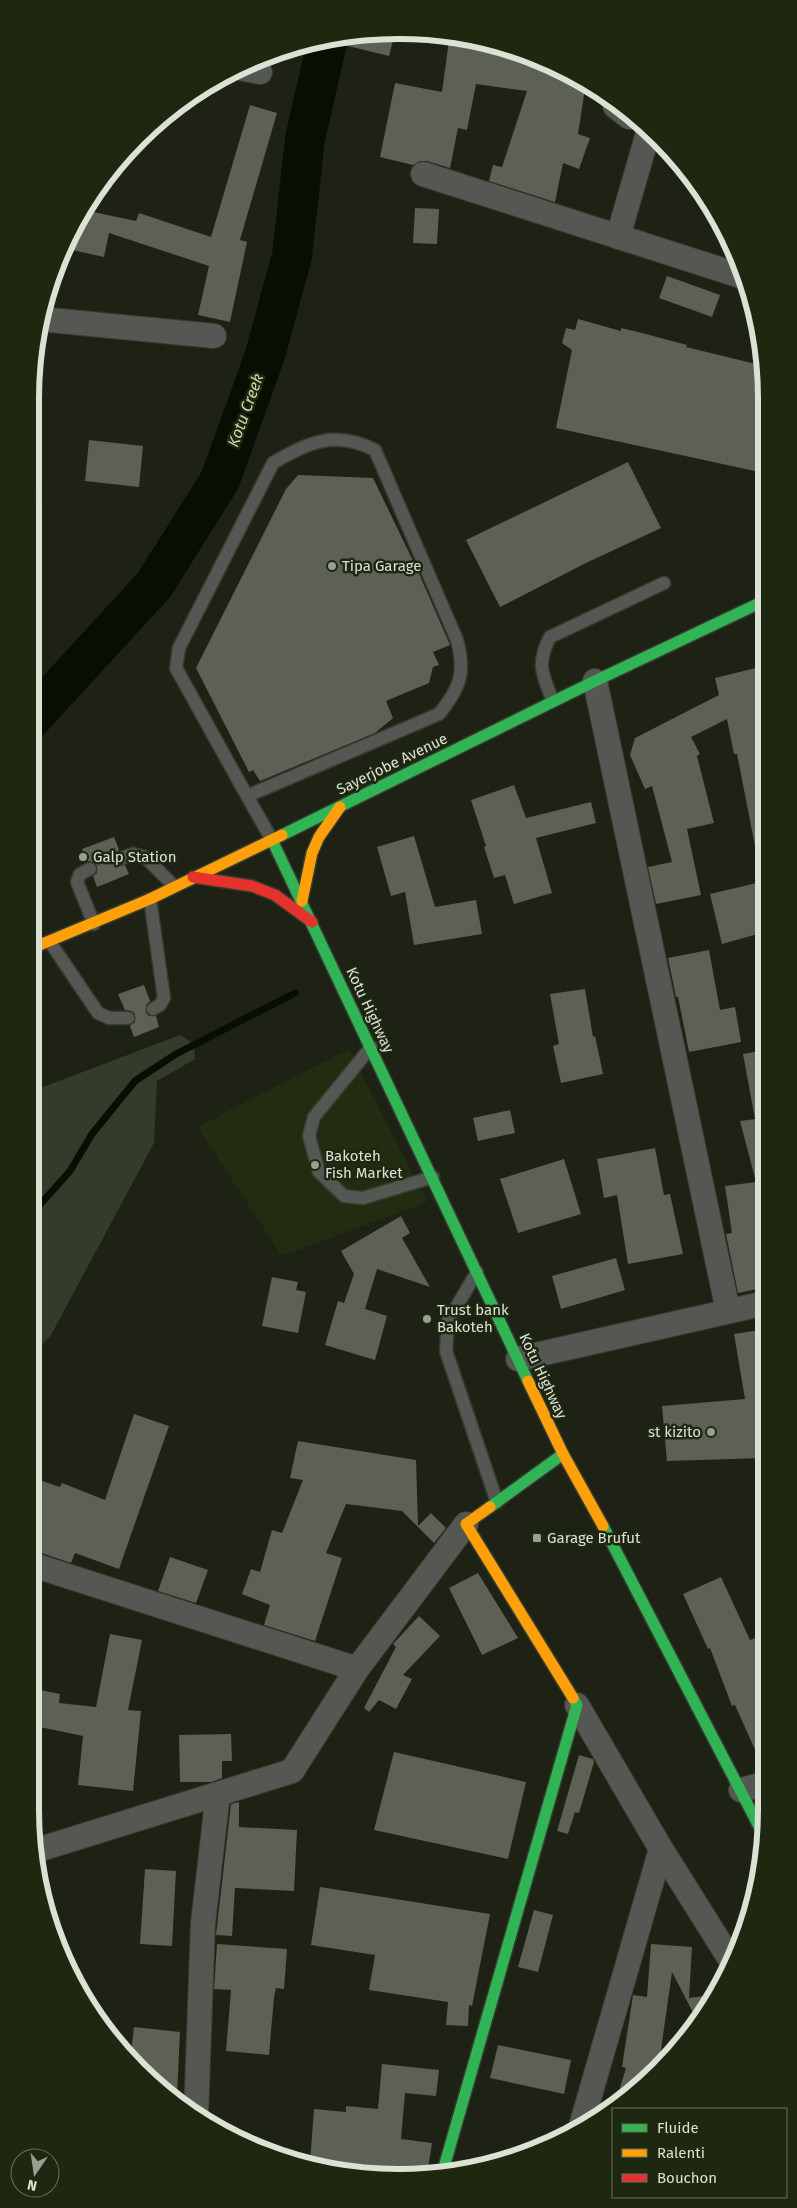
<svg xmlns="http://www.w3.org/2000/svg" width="797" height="2208" viewBox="0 0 797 2208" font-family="'Fira Sans',sans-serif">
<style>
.built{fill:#212c10}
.green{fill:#343b2a}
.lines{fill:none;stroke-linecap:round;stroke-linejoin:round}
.stream{stroke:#080e02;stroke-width:7}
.river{stroke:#080e02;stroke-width:40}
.building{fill:#5c6055}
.lane-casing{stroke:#373c30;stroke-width:15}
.street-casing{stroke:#373c30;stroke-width:26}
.fast-casing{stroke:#373c30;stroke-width:14}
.slow-casing{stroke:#373c30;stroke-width:14}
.jam-casing{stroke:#373c30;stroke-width:14}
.lane{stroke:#555852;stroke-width:12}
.street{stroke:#555852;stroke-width:24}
.fast{stroke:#30b455;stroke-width:11}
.slow{stroke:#ff9f0a;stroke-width:11}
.jam{stroke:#e5322d;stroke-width:11}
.poi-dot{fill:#989e90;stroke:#1e2710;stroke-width:2}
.labels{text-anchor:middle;stroke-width:5;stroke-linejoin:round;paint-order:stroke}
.poi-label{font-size:15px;fill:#dbe1d3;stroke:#1e2710;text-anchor:start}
.street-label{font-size:15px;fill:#dbe1d3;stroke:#1e2710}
.water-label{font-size:16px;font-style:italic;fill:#c6dba7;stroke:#1e2710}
.rim{fill:none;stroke:#dbe1d3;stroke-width:6}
</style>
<rect width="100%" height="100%" fill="#1d2215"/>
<!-- built -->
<path class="built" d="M349 1049 427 1202 282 1256 197 1127Z"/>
<!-- green -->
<path class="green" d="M180 1035 194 1044 195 1059 157 1081 154 1143 51 1335 30 1358V1092Z"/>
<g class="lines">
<!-- stream -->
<path class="stream" d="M30 1222 36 1209 70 1171 92 1134 135 1081 176 1054 295 993"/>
<!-- river -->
<path class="river" d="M30 720 154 585 220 480 265 355 292 256 305 139 328 38"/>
</g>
<!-- building -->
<path class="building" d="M395 32 389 56 323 40 350 33Z
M449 40 512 50 586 82 578 134 590 138 579 169 563 163 555 202 489 181 493 165 502 167 527 91 476 84 467 130 458 128 450 168 427 161H420L413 165 380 157 395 83 442 92Z
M250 105 277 113 240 240 247 242 230 322 198 315 209 266 109 233 104 257 63 248 68 236 84 210 136 221 139 213 211 237Z
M415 208 439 209 437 244 413 243Z
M667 276 720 295 712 317 659 298Z
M578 319 621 331V328L638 332 687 345 686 347 764 366V473L556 428 572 350 562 343 566 328 575 330Z
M89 440 143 446 139 487 85 481Z
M628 462 661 528 586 563 500 607 466 540Z
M298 475 373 478 417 569 450 645 433 652 439 665 433 667 429 683 386 701 393 718 375 733 260 781 253 770 249 772 196 668 286 489Z
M764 666 765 693 759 694 765 719V850L756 851 737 754H734L727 719 691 737 700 754 697 756 714 823 687 829 701 895 656 904 648 867 672 862 652 786 645 789 630 755 635 738 719 695 715 678Z
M514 785 526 818 591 802 596 823 536 838 552 893 514 904 505 875 494 878 484 847 486 846 471 800Z
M414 836 435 907 476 900 482 934 414 945 405 892 391 896 377 847Z
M114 837 119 850 114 856 115 861 120 866 125 865 129 874 97 887 93 876 97 873V866L94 862 87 861 82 849Z
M765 881V932L722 944 710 894Z
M709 950 720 1010 735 1007 741 1042 689 1052 678 997H676L668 958Z
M144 985 150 1001 146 1005V1013L149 1016H156L159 1027 134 1037 130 1026 135 1022V1014L132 1011 125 1010 118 994Z
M585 989 593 1037 595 1036 603 1074 561 1083 553 1046 559 1044 550 994Z
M765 1050 766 1287 738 1293 726 1234 732 1233 725 1186 756 1182 740 1121 755 1119 743 1054Z
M510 1110 515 1133 478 1141 473 1118Z
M655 1148 664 1195 670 1194 683 1254 628 1264 617 1195 604 1198 597 1159Z
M564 1159 581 1214 518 1233 500 1179Z
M401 1216 410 1233 402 1238 430 1287 377 1269 365 1309 387 1316 375 1360 325 1345 338 1301 344 1303 354 1274 341 1251Z
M616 1258 625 1290 561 1309 552 1276Z
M272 1277 298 1282 296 1290 306 1292 298 1333 262 1326Z
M766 1329V1458L667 1461 662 1406 745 1399 734 1334Z
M134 1414 169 1426 119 1569 75 1553 71 1563 30 1549V1477L60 1487 62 1483 105 1500Z
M298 1441 416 1460 418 1526 431 1513 446 1528 434 1543 402 1511 346 1504 326 1553 342 1558 315 1641 264 1625 270 1605 242 1594 251 1569 260 1572 272 1530 282 1533 303 1480 290 1478Z
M170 1557 208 1570 196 1603 158 1591Z
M478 1573 518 1638 482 1655 449 1588Z
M721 1577 750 1640 756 1638 767 1666V1770H764L735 1705 732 1706 710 1648 708 1649 683 1594Z
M419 1616 440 1636 403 1675 412 1679 396 1709 379 1700 369 1712 364 1708 396 1647 393 1644Z
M110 1634 142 1640 128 1710 141 1711 133 1791 78 1785 83 1736 30 1725V1688L60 1694 59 1703 96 1707Z
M231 1734 232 1761H222V1778L212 1782H180L179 1735Z
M394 1752 526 1782 508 1859 374 1830Z
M579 1755 593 1759 594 1762 579 1813 575 1812 568 1834 557 1831Z
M239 1802V1827L297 1830 294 1891 235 1888 232 1936 216 1935 231 1804Z
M145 1869 176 1871 172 1946 140 1944Z
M320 1887 490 1914 472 2006 469 2005 468 2026 446 2025 448 2002 369 1990 375 1955 311 1945Z
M534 1910 553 1915 538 1972 518 1967Z
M217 1944 287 1949 284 1989 276 1988 274 1997 269 2055 226 2051 231 1990 214 1989Z
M651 1944 692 1947 689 1998 713 1995 705 2014 698 2022 672 1972 658 2071 614 2107 626 2068 622 2067 633 1995 647 1997Z
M134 2027 180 2032 177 2095 165 2093 130 2061Z
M498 2045 571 2060 564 2094 490 2078Z
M382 2064 439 2070 436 2096 405 2093 401 2139 432 2143 427 2175 333 2165 332 2167 321 2166 310 2163 314 2109 346 2112V2106L378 2109Z"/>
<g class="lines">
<defs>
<path id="lane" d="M553 701C542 674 536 664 550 637L664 583
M247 796 176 668 179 648 273 463C308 442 335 430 375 450L457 640C466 673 460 688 439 714L247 796 272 840
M122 858 133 854 145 857 174 886
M90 869 80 874 77 882 94 924
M150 899 164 998 160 1005 153 1009
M50 942 98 1013 109 1018H128
M371 1047 314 1117 309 1136 319 1172 344 1196 363 1198 433 1177
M477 1272 448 1321 446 1351 497 1502"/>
<path id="street" d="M239 68 260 72
M615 106 629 117
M423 174 741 276
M618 237 648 133
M40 319 214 336
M595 681 728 1311
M518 1359 766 1303
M30 1564 357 1669
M577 1705 661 1849 730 1959
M741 1790 767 1783
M34 1851 292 1771 357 1669 466 1524
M196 2116 203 1923 218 1794
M581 2126 661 1849"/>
<path id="fast" d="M282 835 595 681 764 601
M272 840 528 1381
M490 1507 563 1454
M603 1526 764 1836
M442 2174 577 1705 573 1698"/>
<path id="slow" d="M302 901 312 853 319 837 340 807
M30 949 150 899 282 835
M528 1381 563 1454 603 1526
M490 1507 466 1524 573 1698"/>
<path id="jam" d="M193 877 252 886 275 895 312 922"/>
</defs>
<!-- lane casing -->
<use href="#lane" class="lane-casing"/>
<!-- street casing -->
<use href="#street" class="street-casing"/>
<!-- fast casing -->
<use href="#fast" class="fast-casing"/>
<!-- slow casing -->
<use href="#slow" class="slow-casing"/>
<!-- jam casing -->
<use href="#jam" class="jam-casing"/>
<!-- lane -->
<use href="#lane" class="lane"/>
<!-- street -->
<use href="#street" class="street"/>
<!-- fast -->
<use href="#fast" class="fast"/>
<!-- slow -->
<use href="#slow" class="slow"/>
<!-- jam -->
<use href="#jam" class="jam"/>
</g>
<!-- markers -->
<g class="poi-dot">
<circle cx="332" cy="566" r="5"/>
<circle cx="83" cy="857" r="5"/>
<circle cx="315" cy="1165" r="5"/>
<circle cx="427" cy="1319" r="5"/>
<circle cx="711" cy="1432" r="5"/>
<rect x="532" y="1533" width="10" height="10" rx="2.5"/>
</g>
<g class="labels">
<!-- poi labels -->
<g class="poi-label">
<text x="342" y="571">Tipa Garage</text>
<text x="93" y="862">Galp Station</text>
<text x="325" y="1161">Bakoteh<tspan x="325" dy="17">Fish Market</tspan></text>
<text x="437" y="1315">Trust bank<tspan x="437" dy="17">Bakoteh</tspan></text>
<text x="701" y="1437" text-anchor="end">st kizito</text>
<text x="547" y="1543">Garage Brufut</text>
</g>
<!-- street labels -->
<g class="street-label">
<text transform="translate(392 764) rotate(-26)" y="5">Sayerjobe Avenue</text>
<text transform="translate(370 1010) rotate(65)" y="5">Kotu Highway</text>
<text transform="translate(543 1376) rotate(65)" y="5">Kotu Highway</text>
</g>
<!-- water labels -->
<g class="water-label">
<text transform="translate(245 410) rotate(-70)" y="6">Kotu Creek</text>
</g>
</g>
<!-- crop -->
<path d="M0 0H797V2208H0ZM398 39H399A359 359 0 0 1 758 398V1810A359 359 0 0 1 399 2169H398A359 359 0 0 1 39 1810V398A359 359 0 0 1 398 39Z" fill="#1e2710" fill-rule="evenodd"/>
<path class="rim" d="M398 39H399A359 359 0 0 1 758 398V1810A359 359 0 0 1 399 2169H398A359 359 0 0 1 39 1810V398A359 359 0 0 1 398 39Z"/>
<!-- legend -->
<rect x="612" y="2108" width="175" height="90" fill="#1e2710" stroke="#6a715e"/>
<rect x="622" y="2124" width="25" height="8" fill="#30b455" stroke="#6a715e"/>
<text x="657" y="2133" font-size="15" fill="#dbe1d3">Fluide</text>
<rect x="622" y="2149" width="25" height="8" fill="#ff9f0a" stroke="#6a715e"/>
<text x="657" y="2158" font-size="15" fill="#dbe1d3">Ralenti</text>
<rect x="622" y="2174" width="25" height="8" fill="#e5322d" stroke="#6a715e"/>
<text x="657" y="2183" font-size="15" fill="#dbe1d3">Bouchon</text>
<!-- north arrow -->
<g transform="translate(35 2173) rotate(193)"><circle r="24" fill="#1e2710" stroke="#6a715e"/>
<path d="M0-4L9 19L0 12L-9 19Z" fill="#989e90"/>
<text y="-8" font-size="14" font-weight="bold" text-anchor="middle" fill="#dbe1d3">N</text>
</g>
</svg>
